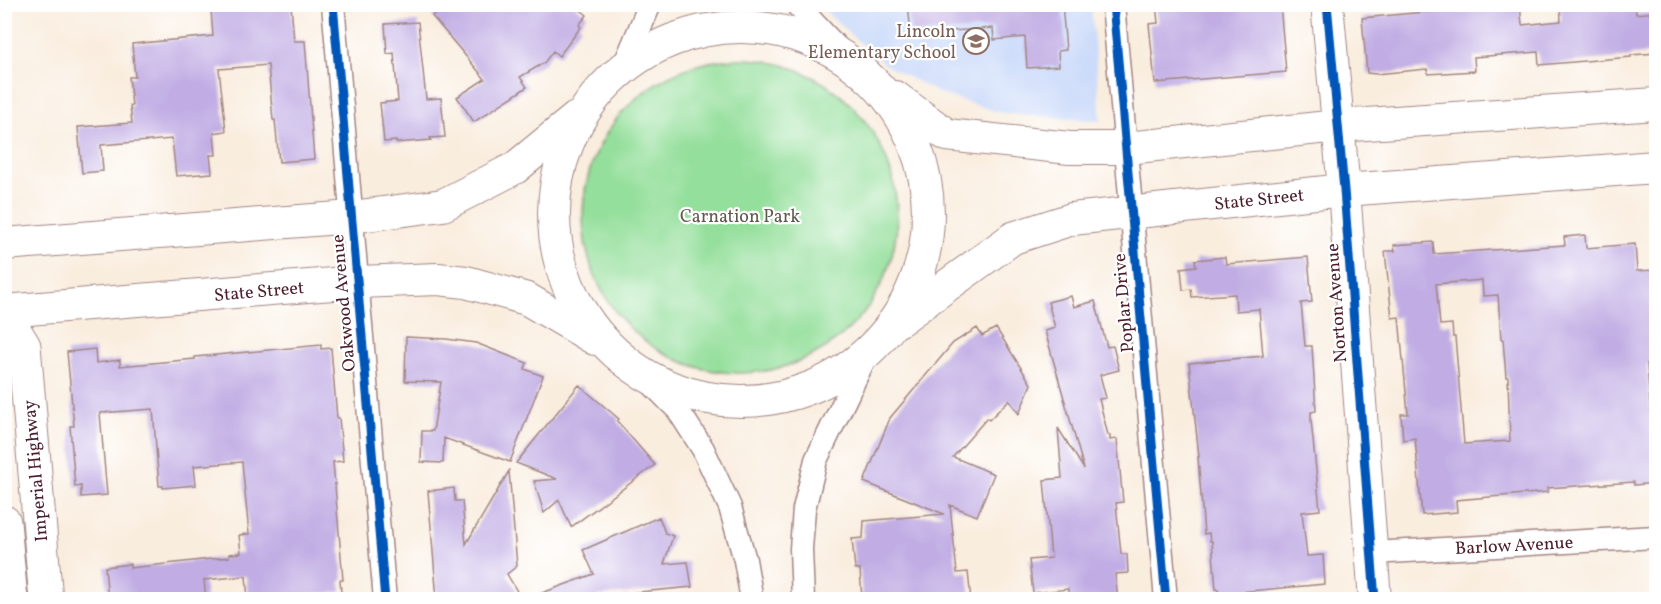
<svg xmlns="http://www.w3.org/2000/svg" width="1661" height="604" viewBox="0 0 1661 604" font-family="Vollkorn,serif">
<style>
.built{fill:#ccdbfa}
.green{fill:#94df9b;stroke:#6f7f63;stroke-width:1.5}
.building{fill:#c1ade4;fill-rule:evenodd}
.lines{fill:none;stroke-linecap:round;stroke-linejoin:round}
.street-casing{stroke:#a28684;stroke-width:25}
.secondary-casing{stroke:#a28684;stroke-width:34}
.primary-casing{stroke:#a28684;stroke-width:35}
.street{stroke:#fff;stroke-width:22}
.secondary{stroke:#fff;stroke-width:32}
.primary{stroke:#fff;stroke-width:33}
.cycleway-casing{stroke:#fff;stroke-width:13}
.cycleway{stroke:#0057b8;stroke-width:9}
.labels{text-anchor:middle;stroke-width:4.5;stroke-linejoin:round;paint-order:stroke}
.education-label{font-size:18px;fill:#785e54;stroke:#fff;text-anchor:end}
.street-label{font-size:18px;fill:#4a1f2b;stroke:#fff}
.park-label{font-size:18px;fill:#60594d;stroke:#fff}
</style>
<rect width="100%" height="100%" fill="#fff"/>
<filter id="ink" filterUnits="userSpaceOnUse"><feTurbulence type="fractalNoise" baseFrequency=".0167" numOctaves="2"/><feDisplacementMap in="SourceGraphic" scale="12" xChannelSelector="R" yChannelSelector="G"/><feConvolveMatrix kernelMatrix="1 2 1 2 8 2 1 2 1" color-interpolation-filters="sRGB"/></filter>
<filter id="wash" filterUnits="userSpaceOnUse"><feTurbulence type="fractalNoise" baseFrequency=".008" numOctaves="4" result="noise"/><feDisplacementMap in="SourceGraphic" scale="24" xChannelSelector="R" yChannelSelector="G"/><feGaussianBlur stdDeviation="1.35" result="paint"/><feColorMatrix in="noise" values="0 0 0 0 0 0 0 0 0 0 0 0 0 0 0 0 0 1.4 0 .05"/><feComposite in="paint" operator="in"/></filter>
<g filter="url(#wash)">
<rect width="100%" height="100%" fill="#f9edde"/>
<!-- built -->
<path class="built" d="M820 5H1091L1101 121 1001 113 938 93 884 64 831 17Z"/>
<!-- green -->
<path class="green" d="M583 216a157 157 0 1 1 314 0a157 157 0 1 1-314 0Z"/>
<g id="blocks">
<!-- building -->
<path class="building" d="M261 4H291L294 41H305L314 159 279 162 275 120H273L268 65 219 69 226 131 214 133 216 155H210L212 173 176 176 172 139 101 145 103 171 82 173 78 127 132 123 130 106H132L129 77H135L132 44 213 36 211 10 261 6Z
M447 4H573L587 15 579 25 581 27 559 56 553 51 544 63 520 77 527 87 474 122 457 97 485 79 432 16Z
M908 4H1062L1066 50 1058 51 1059 66 1027 68 1025 37 994 40 993 28 911 34Z
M1156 4H1280L1286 72 1155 83 1149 24 1158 23Z
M1444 4H1520L1522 25 1561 21 1560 4H1635L1636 14 1656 12V53L1631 55V57L1539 65 1538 52 1474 57 1475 71 1428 74 1427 69 1376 74 1367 73 1362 18 1445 10Z
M418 22 426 99 441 98 445 137 430 138 431 140 396 143V141L384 142 380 103 398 101 394 53 387 54 385 24Z
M1585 235 1586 248 1635 244 1637 271 1656 270V363L1647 364 1651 417H1656V483L1634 485V482L1547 488 1548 492 1456 500 1457 512 1422 515 1415 438 1403 440 1401 414H1408L1399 317 1392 318 1385 251H1395L1394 245 1433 242 1434 254 1565 245 1564 237ZM1482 280 1483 296 1498 295 1501 339H1503L1506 377H1508L1510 441 1464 444 1455 337H1453L1452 324 1440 325 1436 284Z
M1225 257 1226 264 1308 257 1312 302 1301 303 1305 346H1312L1316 411 1311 412V420L1320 510 1302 512 1307 556 1323 555 1325 584 1218 594V589H1216L1212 541H1210L1209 533 1204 534 1198 457H1199L1189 363 1263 356 1259 309 1236 311 1235 294 1192 297 1191 289 1183 290 1181 268 1196 266 1195 260Z
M1071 296 1074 307 1095 301 1107 347 1113 346 1119 370 1100 375 1106 398 1099 399 1108 435H1110V440L1117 439 1123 502 1116 503 1121 554H1127L1128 573 1115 574 1118 600H1069L1068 589 1033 593 1029 560 1051 558 1044 480 1062 478 1058 428 1084 469 1045 331 1055 328 1048 302Z
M977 328 982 336 996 328 1031 384 1019 414 1009 400 989 420 987 418 953 457 994 474 977 516 950 505 957 573 968 572 971 600H862L860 569H855L852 539 863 538 864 521 944 514 864 482 890 418 953 343Z
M406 337 446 339 476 343 527 363 525 369 543 376 510 462 444 438 443 463 421 462 422 431H433L441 382 405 381Z
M321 345V349L331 348 337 418H339L343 461 333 462 343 580H340L341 592 282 596 283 600H248L246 576 204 580 206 600H108L105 567 130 564V568L229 557V554L241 553 239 535 249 534 242 462 194 466 196 485 163 488V486H159L153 409 100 413 107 495 81 497V486L75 487 70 426H74L67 352 95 349 96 363 120 360V366L195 359V357Z
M579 385 619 419 617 421 655 465 571 527 559 500 544 513 534 481 557 479 516 463Z
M509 471 517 566 507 574 522 600H437L428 491 454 488 455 501H462L466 544Z
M659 517 665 533 673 536 664 564 688 562 692 587 598 596 599 600H532L531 597 594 574 583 550Z"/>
</g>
</g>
<g filter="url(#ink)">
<use href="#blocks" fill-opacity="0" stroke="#a28684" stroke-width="1.5"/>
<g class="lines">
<defs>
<path id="street" d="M333 4 385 600
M796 4 846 57
M1113 4 1166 600
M624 66 650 4
M643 375 678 410 703 449 730 507 745 560 752 600
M1371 553 1656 537
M803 600 801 549 804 509 816 460 867 354"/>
<path id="secondary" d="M1327 4 1344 190 1375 600
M554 214a187 187 0 1 1 374 0a187 187 0 1 1-374 0Z
M895 97 947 135 1070 148H1127L1338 126 1656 104
M4 244 352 217 443 205 515 168 576 118
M4 311 357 282 438 279 466 282 527 299 595 339
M898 321 1013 238 1072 219 1344 190 1656 167"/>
<path id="primary" d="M4 313 24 346 46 600
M4 522 11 600"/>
</defs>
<!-- street casing -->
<use href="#street" class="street-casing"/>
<!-- secondary casing -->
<use href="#secondary" class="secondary-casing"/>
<!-- primary casing -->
<use href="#primary" class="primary-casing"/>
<!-- street -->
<use href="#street" class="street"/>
<!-- secondary -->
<use href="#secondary" class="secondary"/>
<!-- primary -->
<use href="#primary" class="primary"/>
<defs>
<path id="cycleway" d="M333 4 385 600
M1113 4 1166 600
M1327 4 1344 190 1375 600"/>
</defs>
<!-- cycleway casing -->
<use href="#cycleway" class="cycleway-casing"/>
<!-- cycleway -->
<use href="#cycleway" class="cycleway"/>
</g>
</g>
<!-- icons -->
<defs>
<symbol id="school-ring" viewBox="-11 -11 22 22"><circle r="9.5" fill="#fff" stroke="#8d6e63" stroke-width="1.5"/><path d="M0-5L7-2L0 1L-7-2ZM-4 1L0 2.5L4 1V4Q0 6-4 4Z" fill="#8d6e63"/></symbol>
</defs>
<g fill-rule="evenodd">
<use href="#school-ring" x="961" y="26" width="30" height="30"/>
</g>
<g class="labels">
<!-- education labels -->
<g class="education-label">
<text x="956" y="37">Lincoln<tspan x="956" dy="21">Elementary School</tspan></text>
</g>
<!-- street labels -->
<g class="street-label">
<text transform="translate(1259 199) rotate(-6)" y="6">State Street</text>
<text transform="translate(259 291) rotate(-5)" y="6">State Street</text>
<text transform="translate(343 303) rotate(-95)" y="6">Oakwood Avenue</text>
<text transform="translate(1123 303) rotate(-95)" y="6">Poplar Drive</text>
<text transform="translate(1336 303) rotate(-94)" y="6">Norton Avenue</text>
<text transform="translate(35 471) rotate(-95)" y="6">Imperial Highway</text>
<text transform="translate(1514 545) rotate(-3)" y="6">Barlow Avenue</text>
</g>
<!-- park labels -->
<g class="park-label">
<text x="740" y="222">Carnation Park</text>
</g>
</g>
<!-- margin -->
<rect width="1661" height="604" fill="none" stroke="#fff" stroke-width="24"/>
</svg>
